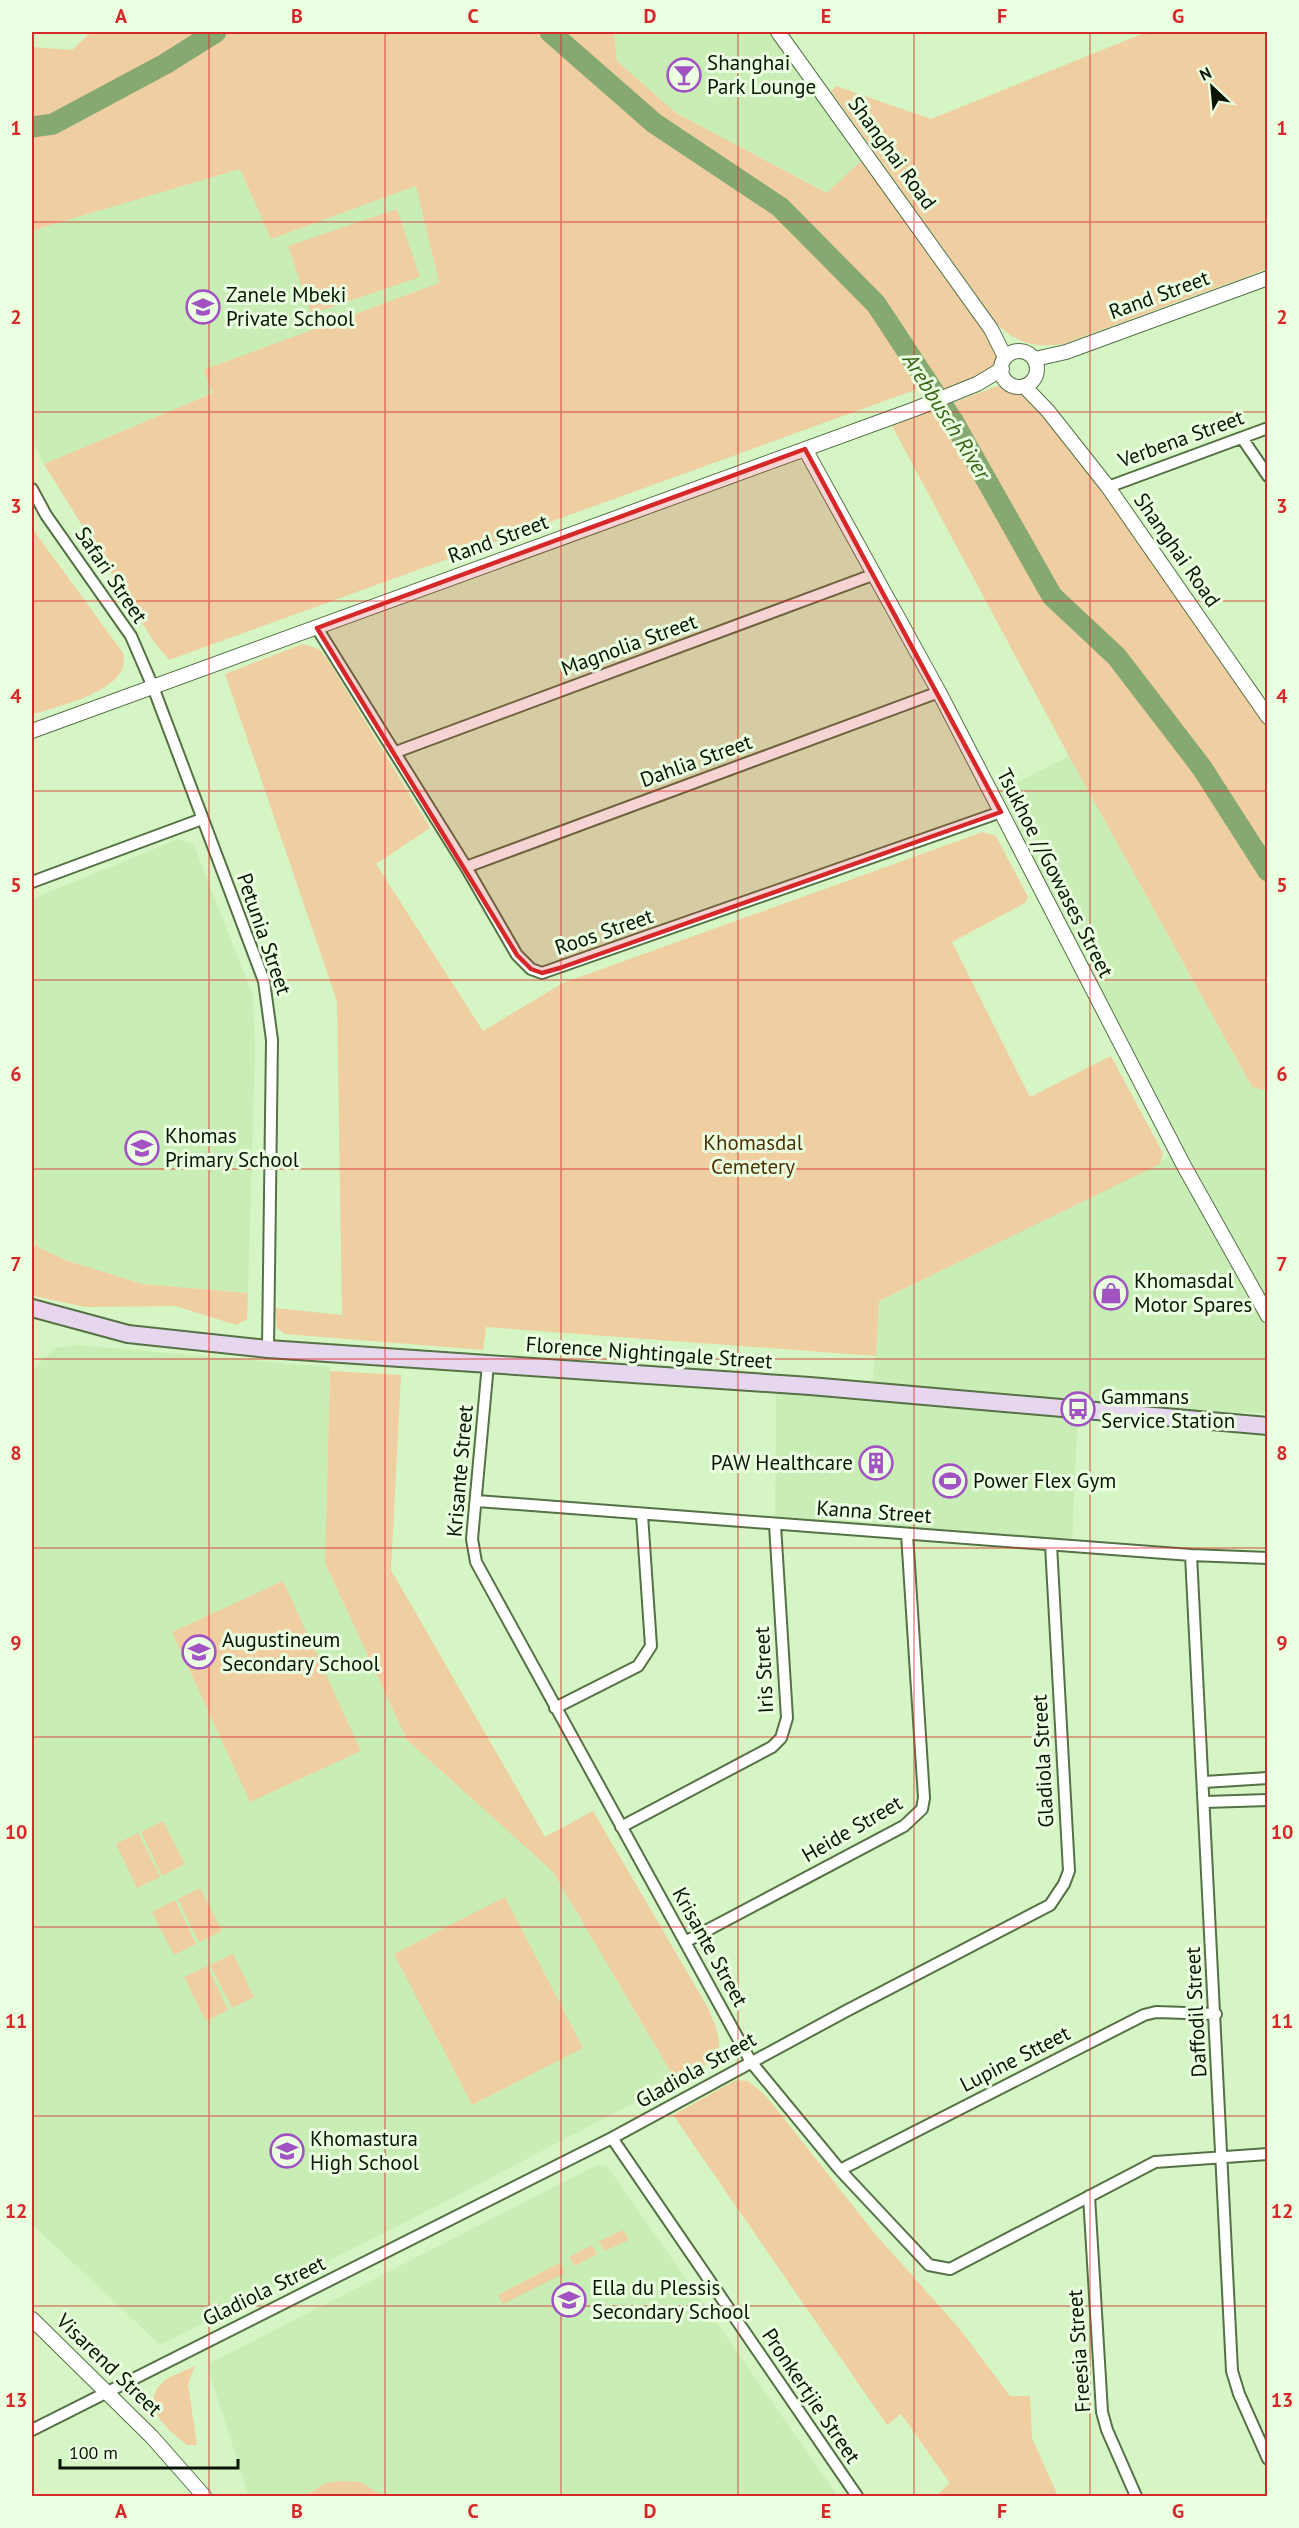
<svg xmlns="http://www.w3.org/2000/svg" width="1299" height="2528" viewBox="0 0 1299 2528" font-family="'PT Sans',sans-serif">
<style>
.built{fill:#c9eeb5}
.green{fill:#efcea2}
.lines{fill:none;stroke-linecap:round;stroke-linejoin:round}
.river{stroke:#85a971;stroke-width:21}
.minor-casing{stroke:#557145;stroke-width:14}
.tertiary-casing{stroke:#557145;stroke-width:16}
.secondary-casing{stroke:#557145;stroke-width:20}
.minor{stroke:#fff;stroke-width:10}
.tertiary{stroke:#fff;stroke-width:14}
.secondary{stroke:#e7d7ee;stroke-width:16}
.marked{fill:#d62828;fill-opacity:0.2;stroke:#d62828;stroke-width:4.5;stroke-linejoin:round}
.grid{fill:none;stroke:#d62828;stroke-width:1.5;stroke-opacity:0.55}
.labels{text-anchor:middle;stroke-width:6;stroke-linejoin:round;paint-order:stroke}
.poi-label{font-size:21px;fill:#0a1404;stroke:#ebffe1;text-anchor:start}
.street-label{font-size:21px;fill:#0a1404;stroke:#ebffe1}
.park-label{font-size:21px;fill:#4b3000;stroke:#ebffe1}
.water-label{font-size:22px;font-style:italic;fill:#376316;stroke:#ebffe1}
.neatline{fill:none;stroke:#d62828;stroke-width:2}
.grid-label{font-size:20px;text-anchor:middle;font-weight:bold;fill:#d62828}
</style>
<rect width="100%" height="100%" fill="#d5f6c4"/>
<!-- built -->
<path class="built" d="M614 32H778L866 156 828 193 676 113 617 61Z
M240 169 271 239 416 186 439 284 203 371 213 393 44 464 32 440 33 230Z
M1069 756 1252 1087 1267 1091V1303L996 793Z
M178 839 194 845 253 996 255 1052 248 1293 143 1284 65 1260 32 1244V899Z
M1172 1156 1267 1329V1413L1078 1409 1072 1545 775 1525 776 1384 872 1391 879 1301Z
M77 1345 330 1367 325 1563 407 1740 553 1872 676 2081 408 2221 160 2345 32 2224V1370L55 1348Z
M597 2165 607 2166 838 2496H249L211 2379 209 2366 212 2362Z"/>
<!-- green -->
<path class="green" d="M91 32H216L155 70 220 32H549L653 123 780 208 876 308 926 386 169 660 154 642 44 464 213 393 203 370 439 283 416 186 271 239 240 169 34 230 32 236V47L72 50Z
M550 32H614L617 61 676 113 827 193 866 156 1005 357 1002 369 938 398 876 304 780 207 654 123Z
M1147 32H1267V269L1063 344C1037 348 1016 343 997 324L831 91 836 86 931 119Z
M397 209 420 277 311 314 288 246Z
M1008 382 1024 386 1048 411 1267 717V1091L1252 1087 1069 756 892 426Z
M32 528 123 653C133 691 59 705 32 715Z
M303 644 319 649 329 662 430 828 376 864 483 1031 563 983 983 832 996 836 1028 897 1025 903 952 942 1030 1097 1111 1056 1163 1153 1160 1164 879 1301 876 1356 486 1327 483 1350 285 1334 277 1328 275 1308 342 1315 337 1001 225 674Z
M32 1244 65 1260 143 1284 248 1293 247 1319 236 1325 176 1306 85 1307 34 1296 32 1295Z
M330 1371 401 1375 391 1570 545 1837 593 1811 707 2006C729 2054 722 2058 676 2081L553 1872 407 1740 325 1563Z
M283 1581 361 1751 250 1802 172 1632Z
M163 1821 185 1864 162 1876 141 1832Z
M138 1833 160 1877 137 1888 116 1844Z
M200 1888 222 1931 199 1942 178 1899Z
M505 1897 583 2048 472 2105 394 1954Z
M175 1900 196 1944 174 1955 152 1912Z
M233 1954 254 1997 232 2008 210 1965Z
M207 1966 228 2010 206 2021 184 1977Z
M736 2080 748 2081 767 2097 876 2235 959 2328 1010 2396H1030L1032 2438 1058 2496H936L950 2483 901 2414 887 2425 673 2115Z
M623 2230 629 2240 604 2251 599 2241Z
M592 2245 597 2254 575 2266 569 2257Z
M559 2263 565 2273 503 2304 498 2295Z
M195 2366 188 2384 197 2445H187C169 2431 139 2407 161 2384 168 2376 185 2371 195 2366Z
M340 2481 360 2482 384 2496H305L326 2483Z"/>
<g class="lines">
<!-- river -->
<path class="river" d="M550 32 654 123 780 207 876 304 953 421 1052 596 1117 657 1202 768 1268 871
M32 127 53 124 165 64 216 32"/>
<defs>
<path id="minor" d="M1242 438 1268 476
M1108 487 1268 428
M32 489 46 515 131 636 153 687 264 981 272 1040 268 1349
M317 628 466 867 517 955 531 969 542 973 1001 812
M396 752 875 574
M466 867 939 692
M32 882 202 819
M488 1364 472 1539 476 1562 751 2062 840 2170 929 2265 950 2269 1155 2162 1268 2154
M477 1501 1191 1555 1268 1558
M1191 1555 1232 2371 1239 2394 1268 2459
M555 1708 638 1666 651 1646 642 1515
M1204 1782 1268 1778
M1205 1802 1268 1800
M621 1827 772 1747 781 1738 787 1718 775 1525
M685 1942 904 1826 922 1809 924 1798 907 1534
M612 2138 857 2496
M840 2170 1144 2015 1156 2012 1216 2014
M1089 2196 1102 2412 1107 2430 1136 2496
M32 2430 612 2138 848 2010 1050 1905 1064 1884 1069 1871 1051 1545"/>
<path id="tertiary" d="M778 32 991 329 1005 357
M1001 369a18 18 0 1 1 36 0a18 18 0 1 1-36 0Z
M1035 359 1066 352 1268 278
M1024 386 1048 411 1108 487 1268 717
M805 449 939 692 1184 1166 1268 1316
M32 731 915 409 977 384 1002 369
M32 2319 152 2437 204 2496"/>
<path id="secondary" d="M32 1308 128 1334 268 1349 810 1386 1268 1426"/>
</defs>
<!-- minor casing -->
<use href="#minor" class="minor-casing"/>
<!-- tertiary casing -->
<use href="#tertiary" class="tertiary-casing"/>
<!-- secondary casing -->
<use href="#secondary" class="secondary-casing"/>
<!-- minor -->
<use href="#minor" class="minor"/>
<!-- tertiary -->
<use href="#tertiary" class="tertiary"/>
<!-- secondary -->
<use href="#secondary" class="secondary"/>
</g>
<!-- marked area -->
<path class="marked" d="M805 449 1001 812 560 968 542 973 531 969 517 955 317 628Z"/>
<!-- grid -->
<path class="grid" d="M209 32V2496M385 32V2496M561 32V2496M738 32V2496M914 32V2496M1090 32V2496M32 222H1268M32 412H1268M32 601H1268M32 791H1268M32 980H1268M32 1169H1268M32 1359H1268M32 1548H1268M32 1737H1268M32 1927H1268M32 2116H1268M32 2306H1268"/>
<!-- icons -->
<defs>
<symbol id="bar-ring" viewBox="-11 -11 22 22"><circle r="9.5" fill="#ebffe1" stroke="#a152c3" stroke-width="1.5"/><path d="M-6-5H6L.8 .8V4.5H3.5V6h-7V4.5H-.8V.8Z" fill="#a152c3"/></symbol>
<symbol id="school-ring" viewBox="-11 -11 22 22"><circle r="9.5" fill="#ebffe1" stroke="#a152c3" stroke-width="1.5"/><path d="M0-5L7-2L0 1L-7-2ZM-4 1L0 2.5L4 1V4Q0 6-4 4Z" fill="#a152c3"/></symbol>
<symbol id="shop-ring" viewBox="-11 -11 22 22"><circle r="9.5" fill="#ebffe1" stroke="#a152c3" stroke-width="1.5"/><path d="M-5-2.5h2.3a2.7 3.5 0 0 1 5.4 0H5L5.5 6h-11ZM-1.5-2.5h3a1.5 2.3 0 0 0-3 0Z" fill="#a152c3"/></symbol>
<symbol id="bus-ring" viewBox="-11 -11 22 22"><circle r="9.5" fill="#ebffe1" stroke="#a152c3" stroke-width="1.5"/><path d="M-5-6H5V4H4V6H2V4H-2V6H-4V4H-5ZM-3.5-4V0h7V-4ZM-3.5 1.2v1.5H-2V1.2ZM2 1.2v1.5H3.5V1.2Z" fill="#a152c3"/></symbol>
<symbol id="building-ring" viewBox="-11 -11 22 22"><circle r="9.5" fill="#ebffe1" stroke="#a152c3" stroke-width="1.5"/><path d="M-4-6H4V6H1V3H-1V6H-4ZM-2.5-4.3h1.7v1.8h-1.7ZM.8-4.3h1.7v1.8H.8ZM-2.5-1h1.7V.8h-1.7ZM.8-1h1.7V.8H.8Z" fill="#a152c3"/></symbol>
<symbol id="stadium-ring" viewBox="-11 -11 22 22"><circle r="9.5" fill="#ebffe1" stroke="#a152c3" stroke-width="1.5"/><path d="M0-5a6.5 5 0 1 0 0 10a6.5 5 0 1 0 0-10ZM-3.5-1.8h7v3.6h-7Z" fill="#a152c3"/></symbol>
</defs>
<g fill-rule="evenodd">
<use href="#bar-ring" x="665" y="56" width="38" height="38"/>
<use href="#school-ring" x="184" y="288" width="38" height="38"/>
<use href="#school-ring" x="123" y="1129" width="38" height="38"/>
<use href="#shop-ring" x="1092" y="1274" width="38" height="38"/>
<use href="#bus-ring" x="1059" y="1390" width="38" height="38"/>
<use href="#building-ring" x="857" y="1444" width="38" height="38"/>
<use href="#stadium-ring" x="931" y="1462" width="38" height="38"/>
<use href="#school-ring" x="180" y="1633" width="38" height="38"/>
<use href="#school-ring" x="268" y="2132" width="38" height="38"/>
<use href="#school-ring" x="550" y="2281" width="38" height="38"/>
</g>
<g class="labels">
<!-- poi labels -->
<g class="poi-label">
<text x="707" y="70">Shanghai<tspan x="707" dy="24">Park Lounge</tspan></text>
<text x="226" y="302">Zanele Mbeki<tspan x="226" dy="24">Private School</tspan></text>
<text x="165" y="1143">Khomas<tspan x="165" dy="24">Primary School</tspan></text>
<text x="1134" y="1288">Khomasdal<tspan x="1134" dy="24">Motor Spares</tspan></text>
<text x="1101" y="1404">Gammans<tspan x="1101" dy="24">Service Station</tspan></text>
<text x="853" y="1470" text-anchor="end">PAW Healthcare</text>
<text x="973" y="1488">Power Flex Gym</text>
<text x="222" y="1647">Augustineum<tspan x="222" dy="24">Secondary School</tspan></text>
<text x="310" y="2146">Khomastura<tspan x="310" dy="24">High School</tspan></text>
<text x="592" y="2295">Ella du Plessis<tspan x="592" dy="24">Secondary School</tspan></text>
</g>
<!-- street labels -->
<g class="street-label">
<text transform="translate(892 153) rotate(54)" y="7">Shanghai Road</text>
<text transform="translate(1159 295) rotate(-20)" y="7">Rand Street</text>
<text transform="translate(1181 439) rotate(-20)" y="7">Verbena Street</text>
<text transform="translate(498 539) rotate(-20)" y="7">Rand Street</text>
<text transform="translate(1177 550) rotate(55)" y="7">Shanghai Road</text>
<text transform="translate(111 575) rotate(56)" y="7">Safari Street</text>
<text transform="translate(629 645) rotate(-20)" y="7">Magnolia Street</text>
<text transform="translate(696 761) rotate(-20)" y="7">Dahlia Street</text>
<text transform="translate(1055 873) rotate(63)" y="7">Tsukhoe //Gowases Street</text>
<text transform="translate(604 932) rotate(-19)" y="7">Roos Street</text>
<text transform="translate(264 934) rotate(71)" y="7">Petunia Street</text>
<text transform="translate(649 1353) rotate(4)" y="7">Florence Nightingale Street</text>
<text transform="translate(460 1471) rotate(-85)" y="7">Krisante Street</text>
<text transform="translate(874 1512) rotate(4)" y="7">Kanna Street</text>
<text transform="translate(764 1670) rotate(-93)" y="7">Iris Street</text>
<text transform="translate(1043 1761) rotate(-93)" y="7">Gladiola Street</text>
<text transform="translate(852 1829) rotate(-30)" y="7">Heide Street</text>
<text transform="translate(710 1947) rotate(61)" y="7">Krisante Street</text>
<text transform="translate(1196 2012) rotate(-93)" y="7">Daffodil Street</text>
<text transform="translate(1015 2059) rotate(-27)" y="7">Lupine Stteet</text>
<text transform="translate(696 2070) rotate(-29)" y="7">Gladiola Street</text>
<text transform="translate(264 2291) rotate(-26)" y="7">Gladiola Street</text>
<text transform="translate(1079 2351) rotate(-94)" y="7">Freesia Street</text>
<text transform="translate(109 2365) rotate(44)" y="7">Visarend Street</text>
<text transform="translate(811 2396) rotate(56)" y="7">Pronkertjie Street</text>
</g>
<!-- park labels -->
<g class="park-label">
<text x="753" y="1150">Khomasdal<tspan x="753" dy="24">Cemetery</tspan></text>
</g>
<!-- water labels -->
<g class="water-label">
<text transform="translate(947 416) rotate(58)" y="8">Arebbusch River</text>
</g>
</g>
<!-- border -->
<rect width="1299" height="2528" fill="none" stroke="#ebffe1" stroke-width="66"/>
<!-- north arrow -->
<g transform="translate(1212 87) rotate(334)" stroke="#ebffe1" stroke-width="4.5" paint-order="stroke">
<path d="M0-4.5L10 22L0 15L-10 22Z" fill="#0a1404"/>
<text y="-9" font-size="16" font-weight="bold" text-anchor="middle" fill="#0a1404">N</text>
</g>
<!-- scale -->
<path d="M60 2459v9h178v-9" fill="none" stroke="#0a1404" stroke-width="3"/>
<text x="69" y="2459" font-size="18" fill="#0a1404" stroke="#ebffe1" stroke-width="4.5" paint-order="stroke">100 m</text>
<rect x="33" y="33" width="1233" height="2462" class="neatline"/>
<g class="grid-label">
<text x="121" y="23">A</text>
<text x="297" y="23">B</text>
<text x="473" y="23">C</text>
<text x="650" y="23">D</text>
<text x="826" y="23">E</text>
<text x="1002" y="23">F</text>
<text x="1178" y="23">G</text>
<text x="16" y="135">1</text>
<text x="1282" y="135">1</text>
<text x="16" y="324">2</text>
<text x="1282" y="324">2</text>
<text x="16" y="513">3</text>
<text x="1282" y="513">3</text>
<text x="16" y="703">4</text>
<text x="1282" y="703">4</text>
<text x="16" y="892">5</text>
<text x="1282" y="892">5</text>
<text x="16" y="1081">6</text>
<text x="1282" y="1081">6</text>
<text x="16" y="1271">7</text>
<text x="1282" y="1271">7</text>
<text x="16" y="1460">8</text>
<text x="1282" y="1460">8</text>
<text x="16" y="1650">9</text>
<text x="1282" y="1650">9</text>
<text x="16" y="1839">10</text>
<text x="1282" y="1839">10</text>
<text x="16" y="2028">11</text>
<text x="1282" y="2028">11</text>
<text x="16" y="2218">12</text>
<text x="1282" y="2218">12</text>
<text x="16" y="2407">13</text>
<text x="1282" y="2407">13</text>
<text x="121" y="2518">A</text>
<text x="297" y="2518">B</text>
<text x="473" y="2518">C</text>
<text x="650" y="2518">D</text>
<text x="826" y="2518">E</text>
<text x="1002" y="2518">F</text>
<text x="1178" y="2518">G</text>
</g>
</svg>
